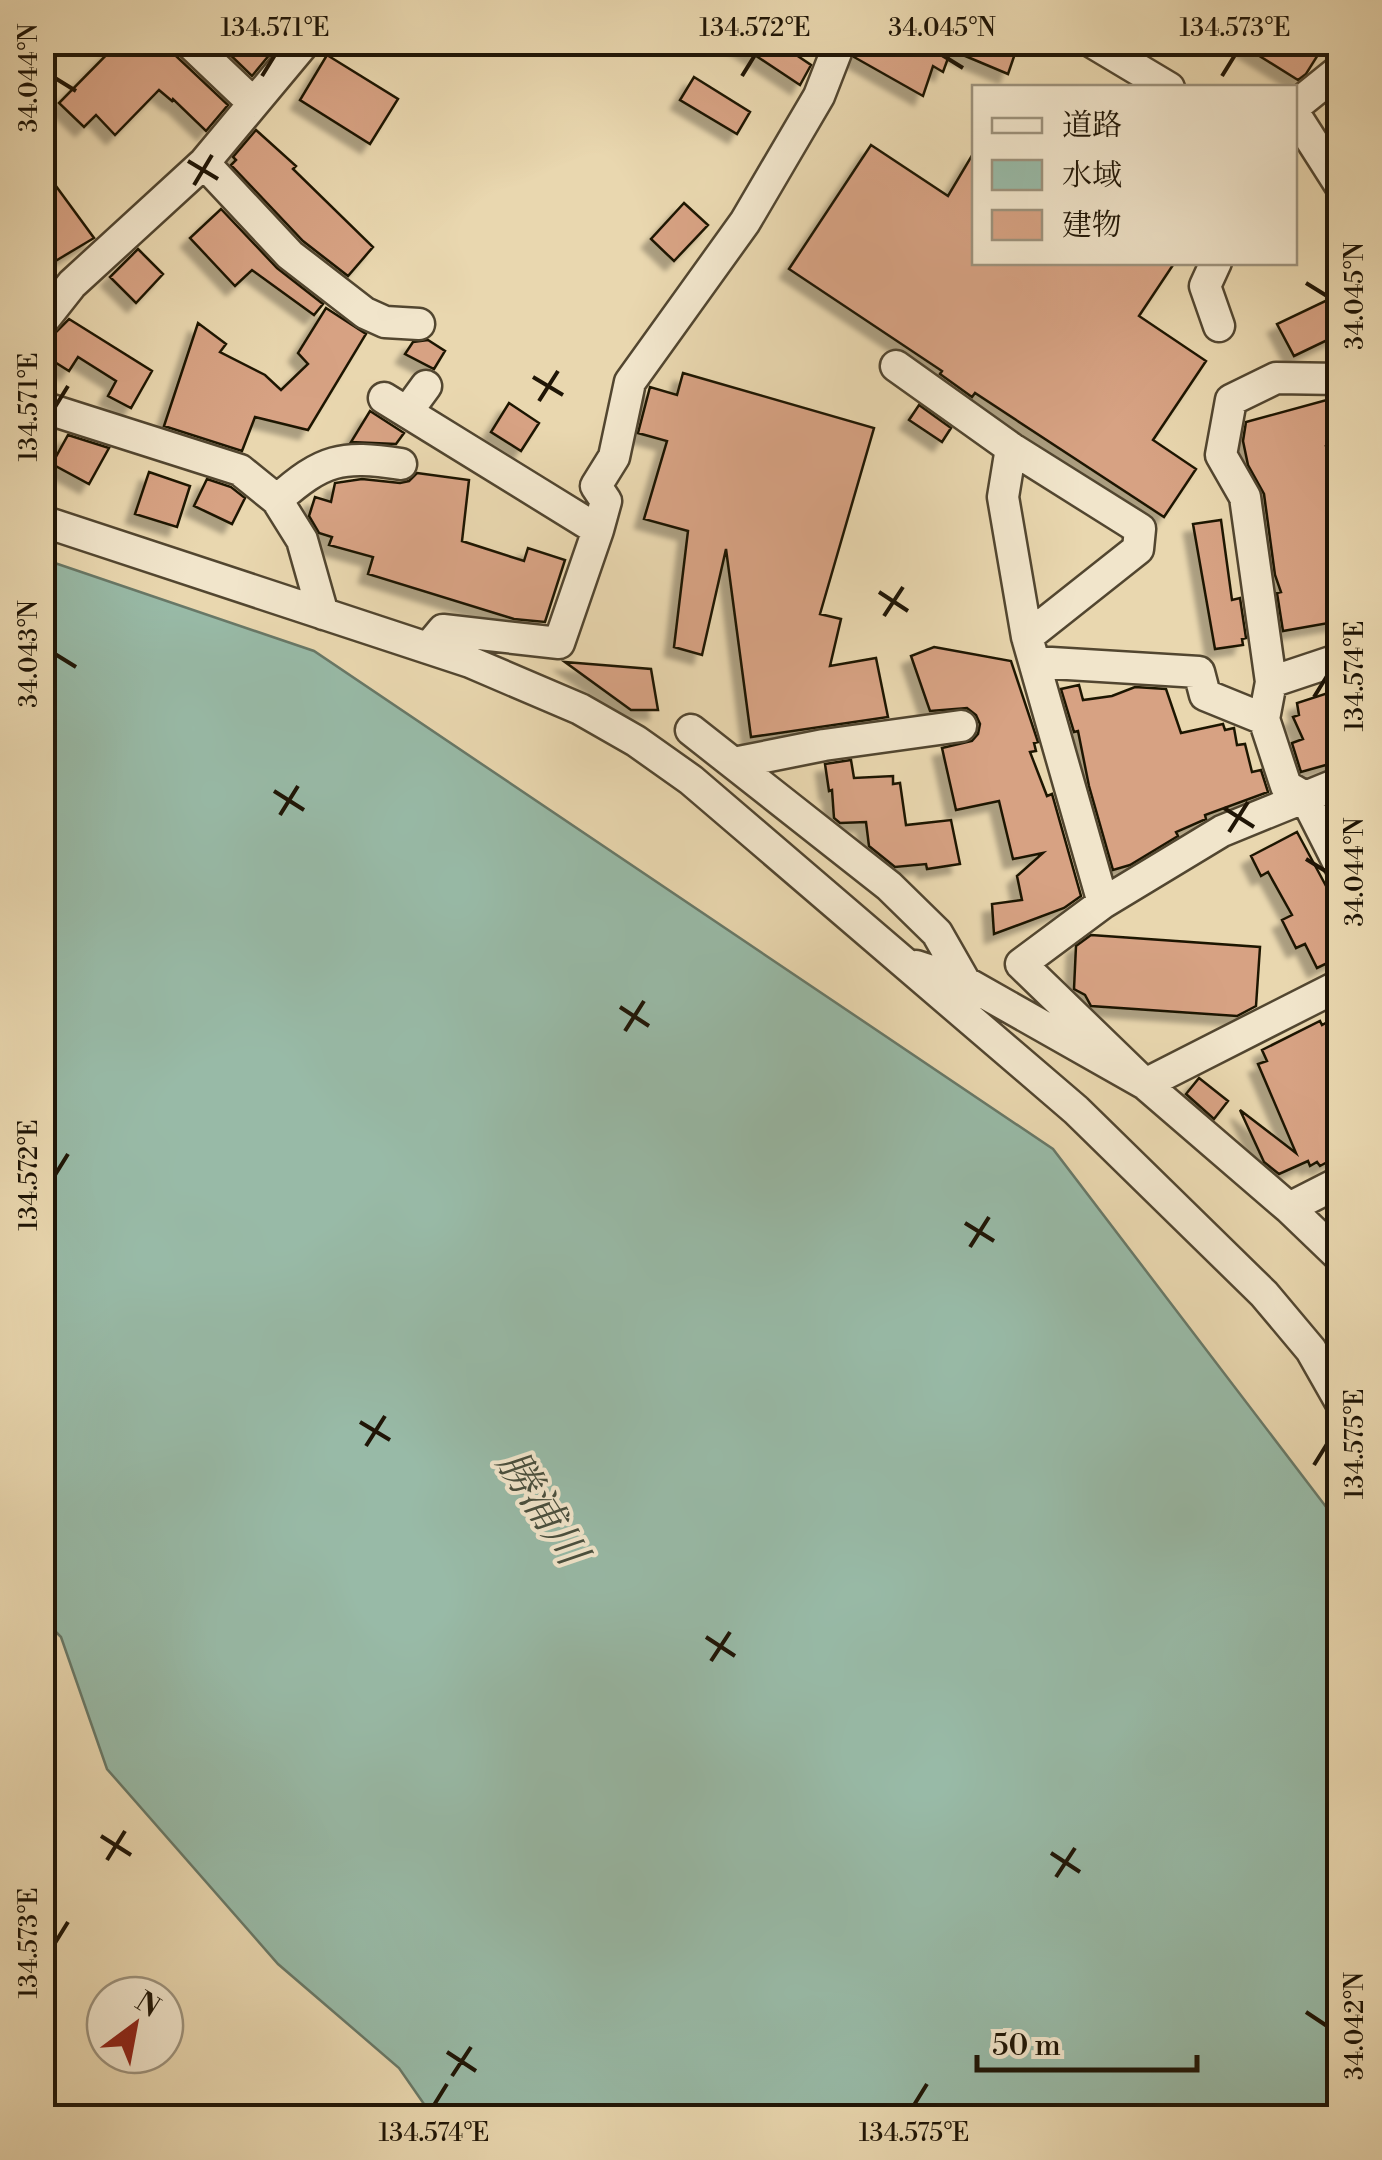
<svg xmlns="http://www.w3.org/2000/svg" width="1382" height="2160" viewBox="0 0 1382 2160" font-family="'Libre Bodoni','Noto Serif JP',serif">
<style>
.water{fill:#98baa7;stroke:#687867;stroke-width:2.5}
.building{fill:#d7a283;stroke:#1f1506;stroke-width:2.5;filter:url(#shadow)}
.lines{fill:none;stroke-linecap:round;stroke-linejoin:round}
.minor-casing{stroke:#524630;stroke-width:35}
.minor{stroke:#f1e5cb;stroke-width:30}
.ticks{fill:none;stroke:#1f1506;stroke-width:4}
.labels{text-anchor:middle;stroke-width:8;stroke-linejoin:round;paint-order:stroke}
.water-label{font-size:42px;font-style:italic;fill:#494f3e;stroke:#f1e5cb}
.neatline{fill:none;stroke:#1f1506;stroke-width:4}
.ticks-label{font-size:25px;text-anchor:middle;fill:#1f1506}
</style>
<defs>
<filter id="shadow"><feDropShadow dx="-9" dy="9" stdDeviation="2.5" flood-color="#0004"/></filter>
</defs>
<rect width="100%" height="100%" fill="#e9d7af"/>
<filter id="stains"><feTurbulence type="fractalNoise" baseFrequency=".002" numOctaves="4"/><feColorMatrix values="0 0 0 0 .2 0 0 0 0 .09 0 0 0 0 .02 0 0 0 .5 -.17"/></filter>
<radialGradient id="worn" r=".72"><stop offset=".6" stop-color="#630" stop-opacity="0"/><stop offset="1" stop-color="#630" stop-opacity=".3"/></radialGradient>
<!-- water -->
<path class="water" d="M43 559 314 651 1053 1149 1330 1512 1340 1546 1339 2117H433L399 2068 278 1964 107 1769 61 1637 43 1619Z"/>
<!-- building -->
<path class="building" d="M119 42H171L176 56 228 105 206 131 173 99 172 101 159 90 115 135 96 115 84 127 59 103Z
M217 42H280L252 76Z
M735 42H777L811 65 800 85Z
M858 42H1019L1008 74 951 50 943 72 933 66 923 96 854 57Z
M1237 42H1326L1306 74 1298 80Z
M327 55 398 99 370 144 300 100Z
M694 77 750 112 737 134 680 100Z
M256 130 296 166 293 169 373 247 348 276 303 241 231 165 236 160 233 157Z
M871 145 948 196 974 152V262H1175L1139 316 1206 361 1153 440 1196 469 1164 517 975 393 972 397 940 374 942 371 789 269Z
M42 167 94 238 42 269Z
M684 203 708 225 674 261 651 239Z
M221 209 277 268 323 304 314 315 252 270 235 286 190 238Z
M138 249 163 274 136 303 110 277Z
M1340 294V334L1294 356 1277 324Z
M326 308 366 334 308 430 255 417 242 451 164 426 198 323 226 344 220 352 265 375 281 390 308 364 298 353Z
M69 319 152 371 131 408 108 396 116 381 78 357 69 371 42 354 48 340Z
M428 340 445 351 434 369 405 354 413 342Z
M683 373 874 428 820 614 841 619 830 666 876 658 888 717 751 737 726 549 702 655 674 647 688 531 644 519 667 441 638 433 650 387 677 395Z
M1334 398 1340 412V441L1326 446 1340 494V621L1283 631 1277 593 1281 592 1275 575 1264 494 1248 465 1243 441 1246 422Z
M509 403 539 423 521 451 491 432Z
M919 405 951 428 942 442 909 420Z
M370 411 404 433 396 444 351 442Z
M68 435 109 448 89 484 52 464Z
M149 472 190 486 177 527 135 514Z
M417 473 469 480 462 541 524 561 528 548 565 560 545 622 514 619 368 574 373 557 329 545 332 537 319 533 309 516 315 497 331 502 335 483 362 479 400 483 409 481Z
M207 479 231 487 245 498 232 524 194 506Z
M1221 520 1232 600 1240 598 1246 638 1242 639 1243 645 1215 649 1193 524Z
M934 647 1011 661 1038 742 1034 743 1036 751 1030 752 1047 796 1052 794 1081 896 1064 908 994 934 992 904 1022 900 1017 876 1043 853 1013 859 999 801 956 810 942 748 972 741 978 734 980 724 976 715 967 708 930 711 911 656Z
M565 662 651 669 658 710H631Z
M1079 685 1083 700 1112 696 1135 687 1166 689 1181 733 1223 724 1225 730 1234 728 1237 745 1245 744 1252 772 1261 770 1268 792 1205 815 1206 819 1176 832 1178 836 1130 865 1113 870 1089 786 1078 731 1074 732 1061 689Z
M1331 692 1333 698 1340 695V761L1301 772 1292 743 1303 739 1293 717 1299 715 1297 703Z
M851 760 854 778 893 776V784L900 783 906 825 951 820 960 864 927 869 926 864 895 867 869 846 866 822 840 823 834 818 832 790 829 791 825 764Z
M1297 832 1340 912V957L1317 968 1305 944 1296 948 1282 920 1292 915 1268 872 1261 876 1251 856Z
M1091 935 1260 947 1256 1006 1237 1016 1091 1006 1085 995 1074 989 1076 946Z
M1333 1019 1340 1033V1155L1320 1166 1317 1162 1310 1166 1308 1161 1279 1174 1264 1162 1240 1110 1296 1153 1258 1064 1267 1061 1262 1050 1320 1021 1322 1025Z
M1199 1078 1228 1101 1214 1119 1186 1094Z"/>
<g class="lines">
<defs>
<path id="minor" d="M189 42 252 102
M1092 42 1169 88
M1294 107 1340 70
M1294 113 1340 185
M204 163 290 255 365 313 385 322 419 324
M1216 262 1205 286 1219 326
M42 322 72 284 204 163 305 42
M896 366 1011 448 1140 529 1138 549 1027 637
M1340 379 1276 378 1231 400 1221 455 1245 497 1271 682 1264 719 1286 786 1305 797 1340 866
M384 398 598 530 559 643 443 630 428 648
M42 407 240 470 277 500 302 540 323 614
M407 412 426 386
M1011 448 1003 497 1027 637 1103 903
M277 500C323 459 341 455 401 464
M42 521 470 662 580 709 636 741 691 780 1076 1110 1264 1294 1311 1350 1340 1401
M598 530 606 501 596 486 614 457 630 382 745 222 819 96 840 42
M1035 662 1199 672 1205 695 1264 719
M1271 682 1340 659
M691 730 889 886 937 933 965 982
M734 763 824 745 961 726
M1340 783 1222 831 1103 903 1021 964 1145 1084 1340 985
M916 966 965 982 1145 1084 1289 1208 1340 1257
M1289 1208 1340 1182"/>
</defs>
<!-- minor casing -->
<use href="#minor" class="minor-casing"/>
<!-- minor -->
<use href="#minor" class="minor"/>
</g>
<!-- ticks -->
<path class="ticks" d="M942 55 963 68M262 76 275 55M742 76 755 55M1222 76 1235 55M55 78 76 91M188 161 218 179M194 185 212 155M1306 283 1327 296M533 377 563 395M539 401 558 371M55 407 68 386M879 592 908 611M884 616 903 587M55 654 76 667M1314 697 1327 676M274 791 304 810M1224 808 1254 827M280 815 298 786M1229 832 1248 802M1306 859 1327 872M620 1007 649 1026M625 1031 644 1001M55 1175 68 1154M965 1223 994 1241M970 1247 989 1217M360 1422 390 1440M366 1446 385 1416M1314 1465 1327 1444M706 1637 735 1656M711 1661 730 1632M101 1836 131 1855M1051 1853 1080 1872M107 1860 125 1831M1056 1877 1075 1848M55 1943 68 1922M1306 2012 1327 2026M447 2052 476 2071M452 2076 471 2047M434 2105 447 2084M914 2105 927 2084"/>
<g class="labels">
<!-- water labels -->
<g class="water-label">
<text transform="translate(543 1507) rotate(57)" y="15">勝浦川</text>
</g>
</g>
<!-- margin -->
<rect width="1382" height="2160" fill="none" stroke="#e9d7af" stroke-width="110"/>
<!-- legend -->
<rect x="972" y="85" width="325" height="180" fill="#f1e5cb" stroke="#9d927c" stroke-width="2.5"/>
<rect x="992" y="118" width="50" height="15" fill="#f1e5cb" stroke="#9d927c" stroke-width="2.5"/>
<text x="1062" y="135" font-size="30" fill="#1f1506">道路</text>
<rect x="992" y="160" width="50" height="30" fill="#98baa7" stroke="#9d927c" stroke-width="2.5"/>
<text x="1062" y="185" font-size="30" fill="#1f1506">水域</text>
<rect x="992" y="210" width="50" height="30" fill="#d7a283" stroke="#9d927c" stroke-width="2.5"/>
<text x="1062" y="235" font-size="30" fill="#1f1506">建物</text>
<!-- north arrow -->
<g transform="translate(135 2025) rotate(32)"><circle r="48" fill="#f1e5cb" stroke="#9d927c" stroke-width="2.5"/>
<path d="M0-8L18 38L0 25L-18 38Z" fill="#8f2418"/>
<text y="-15" font-size="28" font-weight="bold" text-anchor="middle" fill="#1f1506">N</text>
</g>
<!-- scale -->
<path d="M977 2055v15h220v-15" fill="none" stroke="#1f1506" stroke-width="5"/>
<text x="992" y="2055" font-size="30" fill="#1f1506" stroke="#f1e5cb" stroke-width="8" paint-order="stroke">50 m</text>
<rect x="55" y="55" width="1272" height="2050" class="neatline"/>
<g class="ticks-label">
<text x="275" y="36">134.571°E</text>
<text x="755" y="36">134.572°E</text>
<text x="942" y="36">34.045°N</text>
<text x="1235" y="36">134.573°E</text>
<text transform="translate(28 78) rotate(-90)" y="9">34.044°N</text>
<text transform="translate(1354 296) rotate(-90)" y="9">34.045°N</text>
<text transform="translate(28 407) rotate(-90)" y="9">134.571°E</text>
<text transform="translate(28 654) rotate(-90)" y="9">34.043°N</text>
<text transform="translate(1354 676) rotate(-90)" y="9">134.574°E</text>
<text transform="translate(1354 872) rotate(-90)" y="9">34.044°N</text>
<text transform="translate(28 1175) rotate(-90)" y="9">134.572°E</text>
<text transform="translate(1354 1444) rotate(-90)" y="9">134.575°E</text>
<text transform="translate(28 1943) rotate(-90)" y="9">134.573°E</text>
<text transform="translate(1354 2026) rotate(-90)" y="9">34.042°N</text>
<text x="434" y="2141">134.574°E</text>
<text x="914" y="2141">134.575°E</text>
</g>
<rect width="100%" height="100%" filter="url(#stains)"/>
<rect width="100%" height="100%" fill="url(#worn)"/>
</svg>
